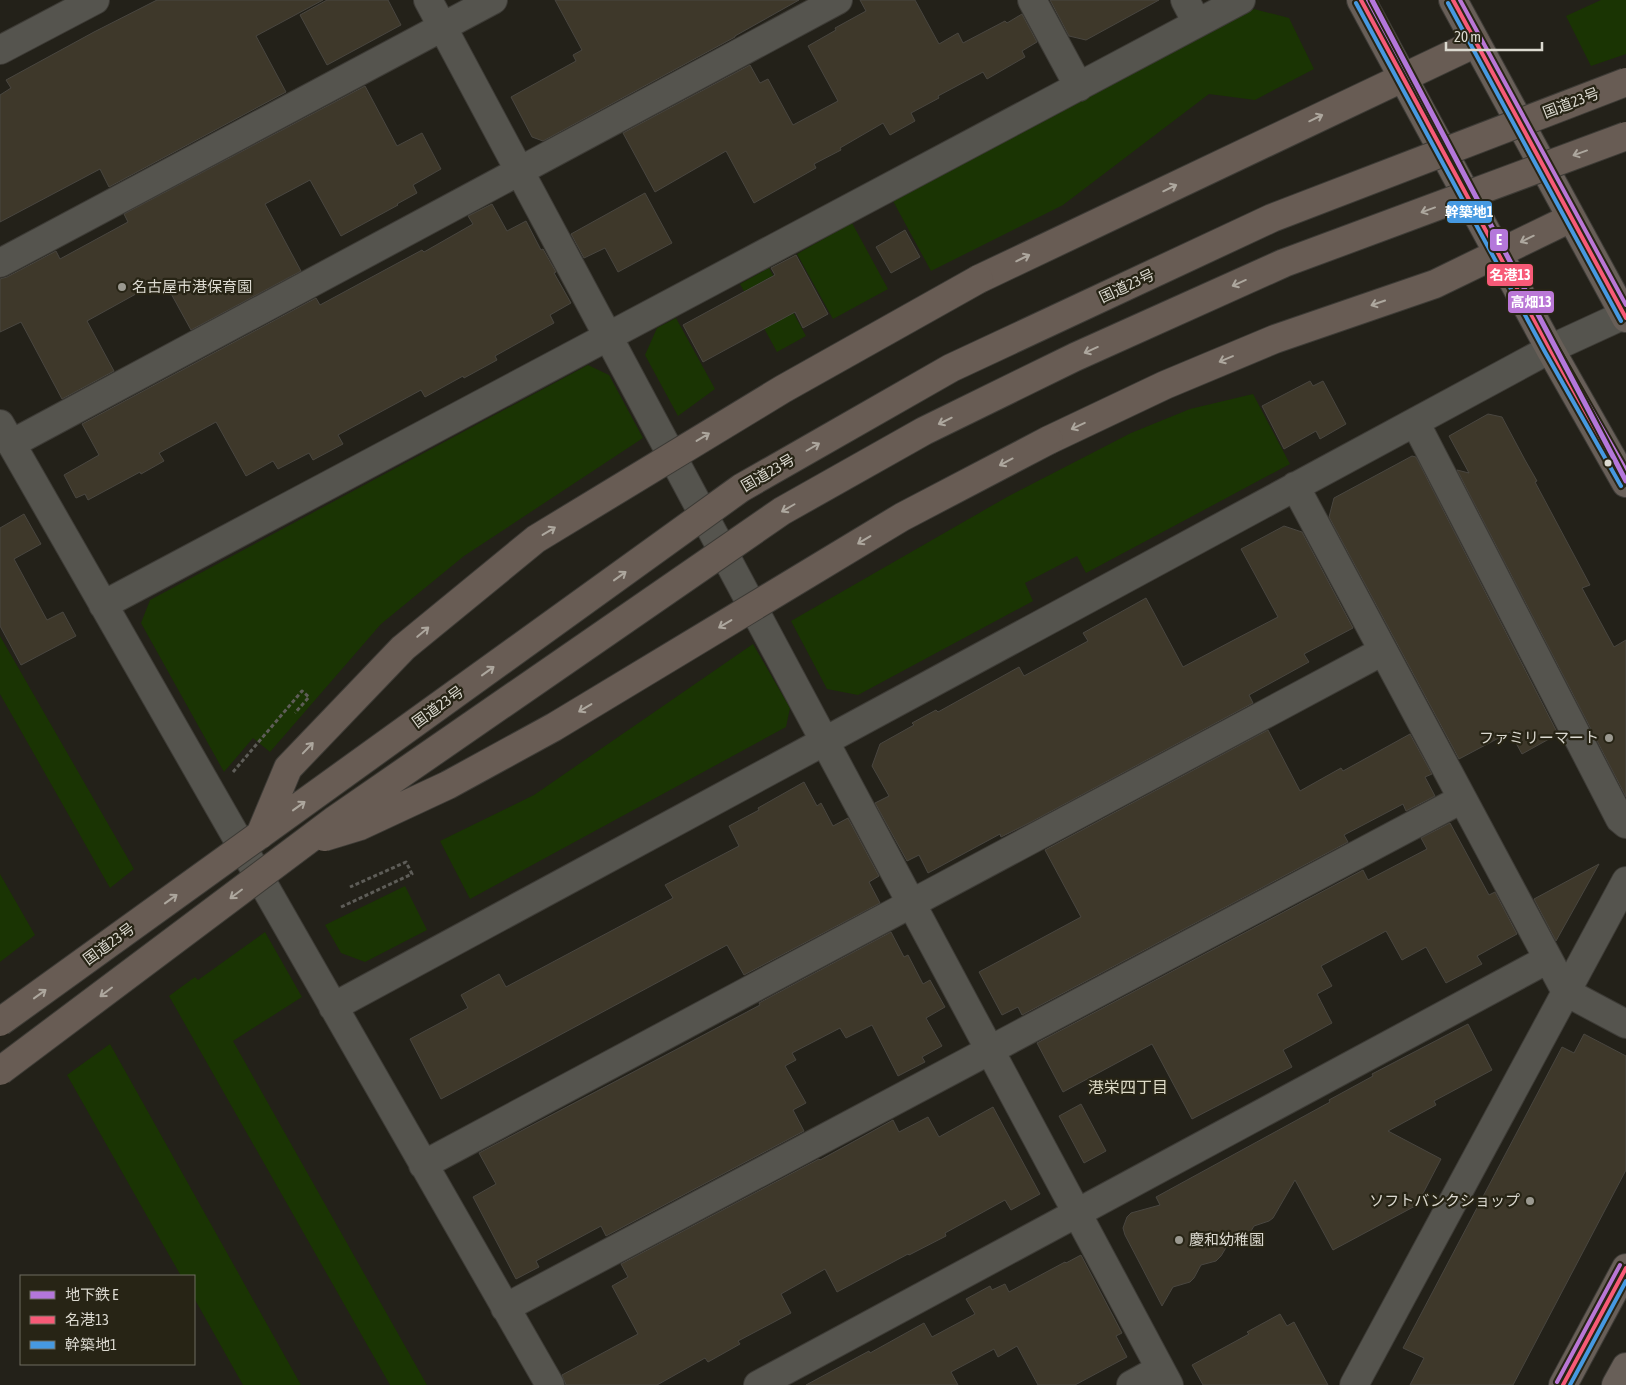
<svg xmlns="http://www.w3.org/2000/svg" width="1626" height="1385" viewBox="0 0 1626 1385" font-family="'Asap Condensed','Noto Sans JP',sans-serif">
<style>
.green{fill:#1a3403}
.building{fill:#3e382a;stroke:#494640}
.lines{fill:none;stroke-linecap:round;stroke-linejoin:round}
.minor-casing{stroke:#3d3b36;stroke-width:30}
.major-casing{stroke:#3d3b36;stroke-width:30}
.highway-casing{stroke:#3d3b36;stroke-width:30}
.path{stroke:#5e5d58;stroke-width:3;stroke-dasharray:4 2.5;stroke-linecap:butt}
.minor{stroke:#55544e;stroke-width:28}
.major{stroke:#685f58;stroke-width:28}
.highway{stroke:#685c54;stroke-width:28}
.highway-bridge-casing{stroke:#3d3b36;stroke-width:30;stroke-linecap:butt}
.highway-bridge{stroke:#685c54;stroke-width:28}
.bus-1-casing{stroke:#272415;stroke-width:8}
.bus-2-casing{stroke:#272415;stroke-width:8}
.bus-3-casing{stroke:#272415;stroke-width:8}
.bus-1{stroke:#f75a77;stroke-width:4}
.bus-2{stroke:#4699e1;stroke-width:4}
.bus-3{stroke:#ba77d6;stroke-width:4}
.metro-1-casing{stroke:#272415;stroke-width:9}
.metro-1{stroke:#b477db;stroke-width:5}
.oneway{stroke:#ada79e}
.poi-dot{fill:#9b9990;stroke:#272415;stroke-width:2}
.bus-dot{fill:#dbd9d0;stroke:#272415;stroke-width:2}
.labels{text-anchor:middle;stroke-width:4.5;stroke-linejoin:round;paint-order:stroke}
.street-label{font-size:15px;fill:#dbd9d0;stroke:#272415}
.poi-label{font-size:15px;fill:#dbd9d0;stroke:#272415;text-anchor:start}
.neighbourhood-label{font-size:16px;fill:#dddac7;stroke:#272415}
.line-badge{stroke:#272415;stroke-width:2}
.badge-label{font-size:14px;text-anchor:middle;font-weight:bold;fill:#fff}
</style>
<rect width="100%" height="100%" fill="#232119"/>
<!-- green -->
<path class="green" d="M1601 0H1626V54L1591 66 1566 16Z
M1254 9 1289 18 1314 69 1255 100 1209 94 1063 205 931 271 893 201Z
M852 223 888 289 833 319 797 254Z
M769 268 806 336 777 352 740 284Z
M676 318 715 389 678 416 645 355 657 328Z
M588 365 609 375 643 438 464 556 381 624 270 752 253 738 224 772 141 623 150 600Z
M1253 394 1290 464 1086 573 1077 556 1025 583 1033 601 858 695 827 689 791 621 1007 497 1131 433 1190 409Z
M0 636 134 869 110 888 0 694Z
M753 644 790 708 786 727 470 899 440 841 534 795Z
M0 874 35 935 0 962Z
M405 886 427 930 365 962 341 953 325 925Z
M265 932 302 997 233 1041 427 1385H390L169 996 195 977 198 980Z
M110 1044 301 1385H243L194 1298V1276H181L67 1075Z"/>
<!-- building -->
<path class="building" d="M157 0H323L256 36 286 92 109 187 100 169 0 222V95L11 88 6 80 94 32Z
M327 0H388L401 25 327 65 300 15Z
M555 0H799L735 36V37L543 141 532 137 511 97 576 61 573 55 582 50Z
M860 0H915L939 44 958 33 963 43 1005 21 1007 23 1022 14 1037 42 1022 51 1025 57 987 79 983 72 938 96 939 98 911 113 915 121 890 135 883 123 840 148 841 150 814 164 816 168 754 203 726 151 655 192 623 133 750 65 760 83 768 79 793 125 838 101 808 46 836 30 835 28 866 11Z
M1050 0H1159L1086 40 1069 36Z
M365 86 397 146 422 133 441 169 413 185 417 193 397 204 398 205 341 236 310 180 265 204 301 271 191 330 163 279 87 321 114 371 62 399 21 322 0 332V279L7 277 56 251 60 259 128 222 124 214Z
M645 193 672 243 618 272 605 248 584 258 571 234Z
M492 204 507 231 526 221 541 250 543 249 556 272 554 273 571 303 550 315 554 323 495 356 497 360 464 378 463 376 425 397 421 390 338 435 343 444 313 460 309 453 278 469 273 461 246 476 216 422 159 453 164 461 141 474 140 472 88 500 85 494 76 498 64 475 99 455 82 424 316 298 320 305 422 250 424 252 473 224 468 216Z
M905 230 920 257 891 273 876 247Z
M796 255 828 314 803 328 795 312 703 362 683 325 775 275 771 268Z
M1310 381 1313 386 1323 381 1346 424 1320 439 1316 431 1284 449 1262 406Z
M1488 414 1502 417 1525 460 1537 481 1535 482 1590 585 1582 588 1614 647 1626 640V797L1457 470 1469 473 1449 436Z
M1412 456 1416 457 1558 734 1522 754 1510 732 1459 759 1329 517 1334 498Z
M24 514 41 544 14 559 47 620 63 612 76 636 21 665 0 626V528Z
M1284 526 1302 532 1353 628 1304 654 1309 662 1249 695 1253 703 1031 822 1001 837 1000 834 928 873 919 855 907 861 875 803 889 796 872 766 880 744 914 725 912 723 936 710 938 712 1019 667 1024 676 1088 641 1083 633 1146 598 1183 667 1232 641 1278 617 1241 549Z
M1268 730 1300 791 1341 768 1343 771 1410 734 1432 774 1425 777 1435 796 1406 811 1403 804 1344 835 1348 842 1022 1015 1018 1007 1002 1015 979 972 1081 917 1045 850Z
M804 782 817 806 821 803 833 826 848 818 879 876 869 882 880 903 744 975 727 945 441 1099 410 1039 468 1008 461 995 499 974 506 987 673 898 665 885 739 846 729 826 759 810 758 808Z
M1450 823 1489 895 1495 892 1517 934 1477 956 1482 964 1446 983 1426 947 1402 960 1386 931 1321 966 1332 986 1317 994 1332 1023 1283 1050 1292 1067 1192 1119 1152 1044 1063 1092 1037 1043 1363 870 1368 880 1427 849 1421 838Z
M1599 864 1556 941 1534 899Z
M891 932 904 957 908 955 923 984 930 980 945 1007 926 1018 942 1046 922 1057 925 1062 898 1076 872 1025 846 1038 840 1028 792 1053 796 1060 785 1066 806 1103 793 1110 804 1131 606 1236 601 1226 536 1261 539 1267 516 1279 473 1197 496 1184 479 1153 681 1047 760 1005 759 1003Z
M1468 1024 1492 1070 1434 1101 1436 1105 1388 1131 1441 1159 1417 1205 1333 1250 1295 1180 1273 1218 1269 1221 1254 1226 1248 1236 1243 1240 1227 1246 1221 1256 1216 1261 1201 1265 1194 1278 1190 1282 1173 1287 1162 1306 1125 1235 1123 1228 1127 1217 1131 1213 1160 1205 1156 1197 1330 1102 1329 1100 1373 1076 1372 1074Z
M1584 1034 1626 1056V1170L1513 1385H1410L1424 1358 1403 1348 1562 1047 1574 1053Z
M1081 1104 1106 1151 1084 1163 1059 1116Z
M993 1107 1040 1194 1011 1210 1005 1200 945 1233 946 1236 909 1255 908 1254 837 1292 825 1269 781 1294 791 1313 738 1341 740 1344 708 1362 705 1358 657 1385H566L562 1375 638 1334 612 1286 628 1277 621 1264 819 1159 820 1160 893 1120 899 1132 928 1117 939 1137Z
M1081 1255 1122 1333 1116 1336 1127 1357 1075 1385H1038L1017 1346 998 1357 994 1349 951 1372 958 1385H806L869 1351 870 1353 924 1323 932 1337 975 1314 966 1299 990 1286 992 1290 1005 1284 1009 1292 1065 1262 1066 1263Z
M1280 1314 1287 1326 1294 1322 1328 1385H1203L1192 1365 1249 1334 1247 1332Z"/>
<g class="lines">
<defs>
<path id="minor" d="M428 0 1169 1385
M1032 0 1079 87
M1185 0 1197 23
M0 50 95 0
M0 263 493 0
M1415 422 1620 819 1626 824
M0 424 550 1385
M11 444 838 0
M1295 486 1566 992 1626 1024
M103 605 1241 0
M333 1007 1550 349 1626 314
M423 1165 1383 651
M505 1308 1462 799
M758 1385 1548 959
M1131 1385 1160 1369
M1354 1385 1626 881"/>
<path id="major" d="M1361 0 1550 349 1626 483
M1453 0 1626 318
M1563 1385 1626 1268
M1616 1385 1626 1367"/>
<path id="highway" d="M979 279 1476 43
M1049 440 1165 385 1275 339 1435 284 1571 218"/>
</defs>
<!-- minor casing -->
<use href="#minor" class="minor-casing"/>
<!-- major casing -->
<use href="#major" class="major-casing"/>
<!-- highway casing -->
<use href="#highway" class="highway-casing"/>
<!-- path -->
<path class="path" d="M233 772 302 691 309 697 295 713
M341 907 412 874 406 862 350 887"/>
<!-- minor -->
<use href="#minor" class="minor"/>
<!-- major -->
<use href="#major" class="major"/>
<!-- highway -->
<use href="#highway" class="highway"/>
<defs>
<path id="highway-bridge" d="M260 835 288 768 403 648 536 539 783 389 979 279
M324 837 360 826 448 785 554 727 902 517 1049 440
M0 1022 741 488 951 368 1272 218 1626 82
M0 1071 336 819 782 511 924 431 1075 357 1284 263 1626 136"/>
</defs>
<!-- highway-bridge casing -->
<use href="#highway-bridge" class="highway-bridge-casing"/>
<!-- highway-bridge -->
<use href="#highway-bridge" class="highway-bridge"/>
<defs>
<path id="bus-1" d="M1361 0 1550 349 1626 483
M1453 0 1626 318
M1563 1385 1626 1268"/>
<path id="bus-2" d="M1356 3 1545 352 1621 486
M1448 3 1621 321
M1570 1385 1626 1281"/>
<path id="bus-3" d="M1368 0 1555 346 1626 470
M1460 0 1626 305
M1557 1382 1620 1265"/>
</defs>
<!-- bus-1 casing -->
<use href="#bus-1" class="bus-1-casing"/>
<!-- bus-2 casing -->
<use href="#bus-2" class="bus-2-casing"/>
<!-- bus-3 casing -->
<use href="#bus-3" class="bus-3-casing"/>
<!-- bus-1 -->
<use href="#bus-1" class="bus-1"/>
<!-- bus-2 -->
<use href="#bus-2" class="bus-2"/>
<!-- bus-3 -->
<use href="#bus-3" class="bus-3"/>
<defs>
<path id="metro-1" d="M1372 0 1626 481"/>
</defs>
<!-- metro-1 casing -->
<use href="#metro-1" class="metro-1-casing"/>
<!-- metro-1 -->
<use href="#metro-1" class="metro-1"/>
</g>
<!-- one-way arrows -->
<defs><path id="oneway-shaft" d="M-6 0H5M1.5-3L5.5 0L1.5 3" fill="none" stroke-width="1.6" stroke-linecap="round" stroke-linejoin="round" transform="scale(1.25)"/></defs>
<g class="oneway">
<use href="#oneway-shaft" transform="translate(1316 118) rotate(-26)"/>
<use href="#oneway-shaft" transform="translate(1580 153) rotate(160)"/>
<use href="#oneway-shaft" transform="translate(1170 188) rotate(-26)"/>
<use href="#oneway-shaft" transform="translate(1428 210) rotate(160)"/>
<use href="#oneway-shaft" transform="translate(1527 239) rotate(154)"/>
<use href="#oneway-shaft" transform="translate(1023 258) rotate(-26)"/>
<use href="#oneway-shaft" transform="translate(1239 283) rotate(156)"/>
<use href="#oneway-shaft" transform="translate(1378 303) rotate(161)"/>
<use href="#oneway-shaft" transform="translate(1091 350) rotate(156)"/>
<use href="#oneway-shaft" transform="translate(1226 359) rotate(157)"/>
<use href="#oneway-shaft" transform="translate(945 421) rotate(154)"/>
<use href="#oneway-shaft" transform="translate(1078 426) rotate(155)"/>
<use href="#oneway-shaft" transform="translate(703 437) rotate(-31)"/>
<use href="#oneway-shaft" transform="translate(813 447) rotate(-30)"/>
<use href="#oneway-shaft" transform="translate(1006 462) rotate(152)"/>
<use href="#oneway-shaft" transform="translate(788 508) rotate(150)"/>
<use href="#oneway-shaft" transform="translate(549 531) rotate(-31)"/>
<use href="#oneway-shaft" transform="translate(864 540) rotate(149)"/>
<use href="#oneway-shaft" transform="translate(620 576) rotate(-36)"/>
<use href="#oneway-shaft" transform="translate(725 624) rotate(149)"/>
<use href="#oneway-shaft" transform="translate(423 632) rotate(-40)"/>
<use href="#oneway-shaft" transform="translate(488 671) rotate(-36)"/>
<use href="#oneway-shaft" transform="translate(585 708) rotate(149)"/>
<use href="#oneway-shaft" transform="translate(308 748) rotate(-46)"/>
<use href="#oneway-shaft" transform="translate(299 806) rotate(-36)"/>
<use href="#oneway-shaft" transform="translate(236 894) rotate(143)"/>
<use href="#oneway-shaft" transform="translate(171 899) rotate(-36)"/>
<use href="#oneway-shaft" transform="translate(106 992) rotate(143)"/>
<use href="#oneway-shaft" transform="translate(40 994) rotate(-36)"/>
</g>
<!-- markers -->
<g class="poi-dot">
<circle cx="122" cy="287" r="5"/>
<circle cx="1609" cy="738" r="5"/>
<circle cx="1530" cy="1201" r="5"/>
<circle cx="1179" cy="1240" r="5"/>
</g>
<circle class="bus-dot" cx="1608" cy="463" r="4.5"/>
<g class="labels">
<!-- street labels -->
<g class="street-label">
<text transform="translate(1571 103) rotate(-21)" y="5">国道23号</text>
<text transform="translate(1127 286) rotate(-25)" y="5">国道23号</text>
<text transform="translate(768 473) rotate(-30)" y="5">国道23号</text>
<text transform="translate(438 707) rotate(-36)" y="5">国道23号</text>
<text transform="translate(109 944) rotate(-36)" y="5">国道23号</text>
</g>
<!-- poi labels -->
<g class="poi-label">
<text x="132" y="292">名古屋市港保育園</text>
<text x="1599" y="743" text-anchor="end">ファミリーマート</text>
<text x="1520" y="1206" text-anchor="end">ソフトバンクショップ</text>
<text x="1189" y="1245">慶和幼稚園</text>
</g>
<!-- neighbourhood labels -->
<g class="neighbourhood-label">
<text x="1128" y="1093">港栄四丁目</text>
</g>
</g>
<g class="line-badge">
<rect x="1446" y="200" width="47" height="24" rx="5" fill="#4699e1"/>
<rect x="1489" y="228" width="20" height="24" rx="5" fill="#b477db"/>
<rect x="1486" y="263" width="48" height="24" rx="5" fill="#f75a77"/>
<rect x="1507" y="290" width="48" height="24" rx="5" fill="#ba77d6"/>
</g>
<g class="badge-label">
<text x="1469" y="217">幹築地1</text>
<text x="1499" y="245">E</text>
<text x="1510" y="280">名港13</text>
<text x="1531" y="307">高畑13</text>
</g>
<!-- legend -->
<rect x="20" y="1275" width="175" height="90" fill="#272415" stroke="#6f6c60"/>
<rect x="30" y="1291" width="25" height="8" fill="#b477db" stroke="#6f6c60"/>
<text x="65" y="1300" font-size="15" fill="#dbd9d0">地下鉄 E</text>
<rect x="30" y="1316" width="25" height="8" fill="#f75a77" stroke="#6f6c60"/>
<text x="65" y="1325" font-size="15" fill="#dbd9d0">名港13</text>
<rect x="30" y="1341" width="25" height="8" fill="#4699e1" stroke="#6f6c60"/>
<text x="65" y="1350" font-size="15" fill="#dbd9d0">幹築地1</text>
<!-- scale -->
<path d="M1446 42v8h96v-8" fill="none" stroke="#dbd9d0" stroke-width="2.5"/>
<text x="1454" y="42" font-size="15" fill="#dbd9d0" stroke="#272415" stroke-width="4" paint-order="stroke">20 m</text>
</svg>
